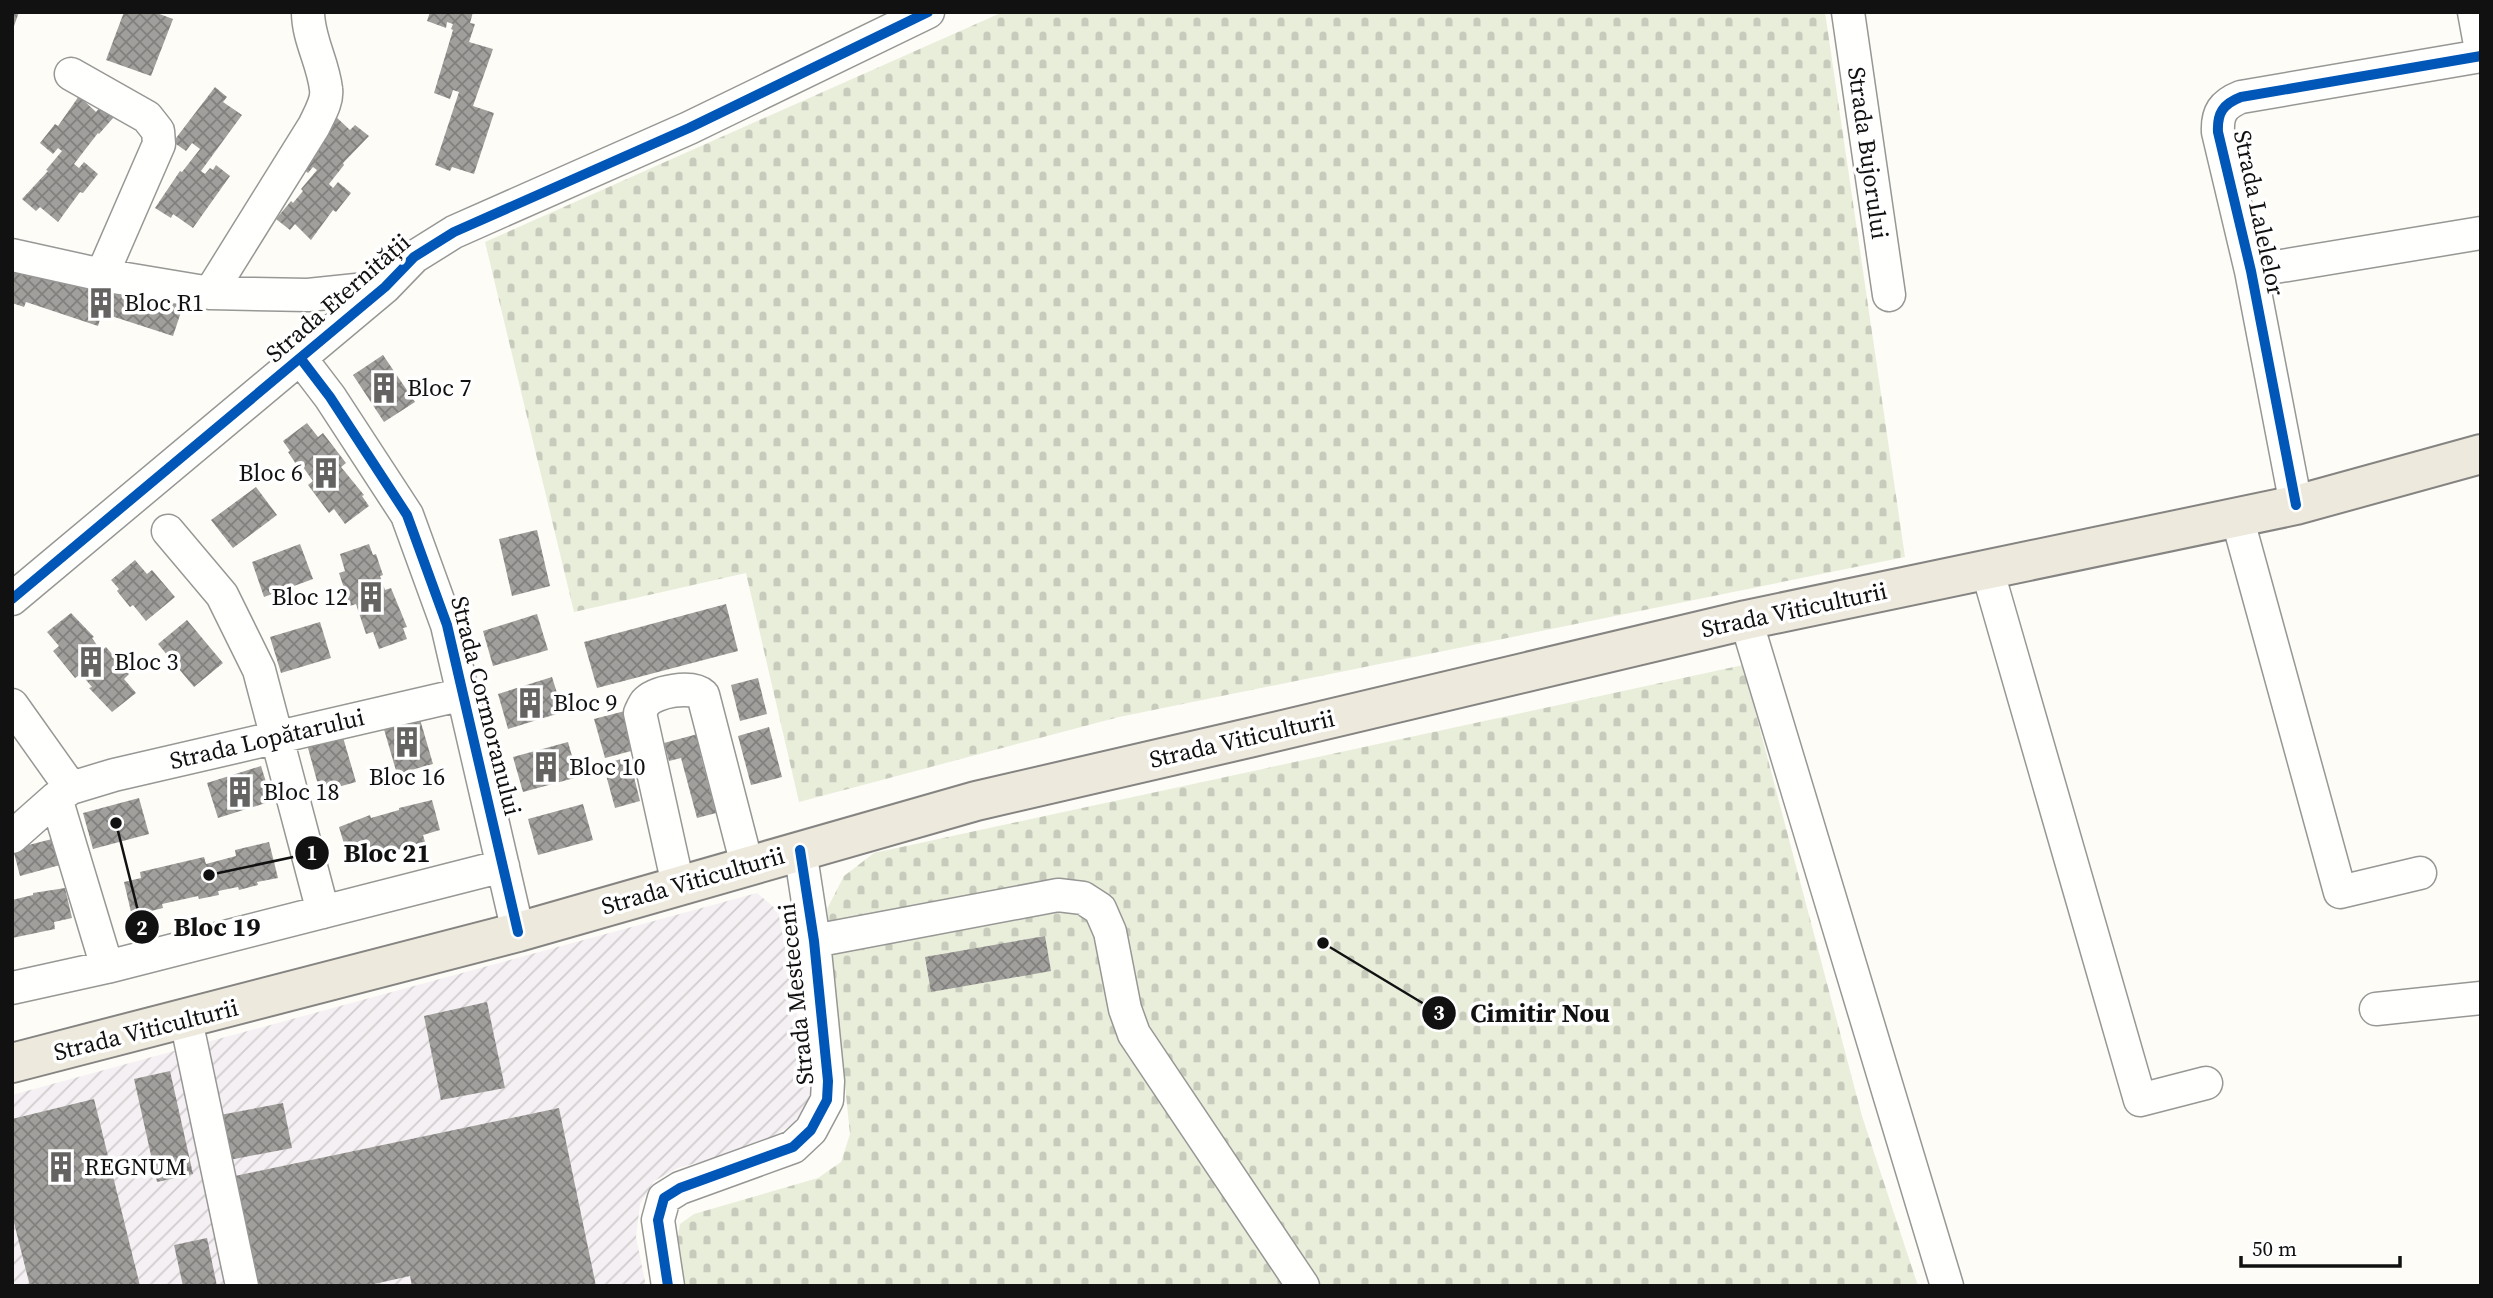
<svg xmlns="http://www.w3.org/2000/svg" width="2493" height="1298" viewBox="0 0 2493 1298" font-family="'Source Serif 4',serif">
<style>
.industrial{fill:url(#industrial-furrows)}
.cemetery{fill:url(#cemetery-stones)}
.building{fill:url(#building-cross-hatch)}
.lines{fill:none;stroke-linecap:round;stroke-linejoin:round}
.minor-casing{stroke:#979795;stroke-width:35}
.major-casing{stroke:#858482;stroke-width:42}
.minor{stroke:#fffffe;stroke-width:32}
.major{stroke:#ede9dc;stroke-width:38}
.cycleway-casing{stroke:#fff;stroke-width:15}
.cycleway{stroke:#0057b8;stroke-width:10}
.labels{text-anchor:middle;stroke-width:7;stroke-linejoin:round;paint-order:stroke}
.street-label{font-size:24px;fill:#111;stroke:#fff}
.poi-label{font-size:24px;fill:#111;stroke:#fff;text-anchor:start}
.leader{fill:none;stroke:#111;stroke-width:2.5}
.callout-dot{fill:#111;stroke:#fff;stroke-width:2.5}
.mark-label{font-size:21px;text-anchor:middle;font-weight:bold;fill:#fff}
.callout-label{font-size:26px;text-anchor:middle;font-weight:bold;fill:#111;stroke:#fff;stroke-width:7;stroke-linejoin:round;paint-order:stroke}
</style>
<defs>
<pattern id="industrial-furrows" width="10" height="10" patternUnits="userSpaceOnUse" patternTransform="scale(1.75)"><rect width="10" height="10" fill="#f5f0f3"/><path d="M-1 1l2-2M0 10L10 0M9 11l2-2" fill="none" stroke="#d1cdcf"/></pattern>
<pattern id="cemetery-stones" width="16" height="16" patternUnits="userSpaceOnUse" patternTransform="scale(1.75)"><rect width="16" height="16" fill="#e9eedb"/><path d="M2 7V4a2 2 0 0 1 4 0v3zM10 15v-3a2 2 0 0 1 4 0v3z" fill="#c7cbbb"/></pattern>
<pattern id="building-cross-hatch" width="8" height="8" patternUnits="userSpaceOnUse" patternTransform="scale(1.75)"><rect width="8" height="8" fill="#a19f9c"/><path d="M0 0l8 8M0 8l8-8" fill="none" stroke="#82807e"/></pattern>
</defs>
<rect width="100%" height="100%" fill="#fdfcf7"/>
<!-- industrial -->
<path class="industrial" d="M757 893 778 911 812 1093 794 1124 753 1147 678 1168 654 1181 640 1204 636 1237 646 1286H12V1095Z"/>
<!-- cemetery -->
<path class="cemetery" d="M1003 12H1825L1905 557 1119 717 799 802 746 573 574 612 485 242Z
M1743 665 1862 1116 1918 1286H686L677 1243 680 1224 694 1214 818 1178 841 1162 850 1134 827 909 844 876 874 853Z"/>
<!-- building -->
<path class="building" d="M12 12H19L13 29H12Z
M124 12H154L173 19 151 76 106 60Z
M430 12H473L470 23 475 24 469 42 493 49 473 106 494 113 474 174 452 167 450 171 435 165 459 92 453 90 450 99 434 93 453 30 451 29 453 24 447 22 446 28 427 21Z
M215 87 227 97 223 102 242 115 201 171 205 174 210 168 213 170 216 165 230 176 193 228 173 214 171 218 155 208 180 171 182 172 200 149 192 143 186 151 173 142Z
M79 96 96 112 101 106 114 117 99 134 98 133 74 164 79 168 84 162 98 174 83 193 80 192 58 222 40 207 36 211 22 199 48 171 46 170 62 151 58 148 53 154 40 143 55 124 58 126Z
M334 115 350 130 355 125 369 136 343 163 344 165 329 184 333 188 338 182 351 193 336 212 333 210 311 240 295 224 290 230 276 219 291 201 293 203 303 191 301 189 317 170 313 167 308 173 294 162Z
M12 269 35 277 37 270 108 293 112 282 183 306 173 336 102 313 98 326 26 302 24 307 12 303Z
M383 355 415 402 384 422 353 375Z
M307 423 318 437 323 433 346 463 341 467 364 495 362 496 369 506 345 524 334 509 329 513 308 485 313 481 303 467 300 470 288 452 290 451 283 441Z
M256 487 277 515 233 548 211 520Z
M537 530 550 586 512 596 499 539Z
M300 544 313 579 264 597 252 562Z
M369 544 373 555 376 554 383 575 380 576 385 590 391 588 407 627 403 628 407 639 379 649 373 632 366 634 356 604 350 606 339 573 345 571 340 554Z
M135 560 147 574 152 570 175 597 146 621 133 605 130 607 117 591 119 589 111 580Z
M726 604 738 651 597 688 584 642Z
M71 613 94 637 92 638 101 651 106 647 129 674 124 679 136 693 112 712 89 688 92 687 81 674 75 678 53 651 59 646 47 632Z
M537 614 548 650 493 666 483 631Z
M187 620 223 663 194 687 158 644Z
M320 622 331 658 281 673 270 637Z
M552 677 563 712 508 729 498 694Z
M758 678 767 714 740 721 731 685Z
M417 709 433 764 397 774 381 719Z
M625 711 635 750 605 758 594 719Z
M340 727 356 782 320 792 305 737Z
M769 727 782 777 751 785 738 736Z
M709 731 714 749 700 753 716 813 697 818 681 758 669 761 664 743Z
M568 742 578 777 523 792 513 757Z
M629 757 640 801 615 808 603 764Z
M261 766 272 801 218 818 207 783Z
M139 798 149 834 93 849 83 813Z
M432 800 440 830 423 835 425 842 369 858 367 852 348 857 339 827 370 815 371 818 399 810V808Z
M583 804 593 840 538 855 528 819Z
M52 839 60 865 20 876 13 849Z
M269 842 278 878 257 882 258 885 239 890 238 887 218 891 219 895 199 899 198 896 162 904 163 908 143 913 142 909 131 912 124 882 141 878 140 872 204 857 206 864 236 856 235 850Z
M65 888 72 918 54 922 55 929 12 938V900L33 895V893Z
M1045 936 1051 971 931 992 925 957Z
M487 1002 505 1088 441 1100 424 1016Z
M170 1071 193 1174 157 1182 134 1079Z
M94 1099 140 1286H30L12 1215V1119Z
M283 1103 292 1148 229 1160 220 1115Z
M559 1108 596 1286H412L410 1276 365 1286H258L235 1176Z
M207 1238 217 1286H183L174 1245Z"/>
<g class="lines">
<defs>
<path id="minor" d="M1848 12 1889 295
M2474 12 2481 50
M71 74 147 117 158 131 159 144 102 275
M12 255 102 275 210 293 308 295 385 287
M2251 271 2481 233
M210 293 314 126C319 115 328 101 326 89 323 62 308 39 308 12
M301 359 330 397 407 515 447 625 518 932
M2296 505 2251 271 2218 132C2217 113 2223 104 2241 97L2481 56
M2237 517 2340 892 2420 873
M168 531 222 595 259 670 323 912
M1987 569 2140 1100 2206 1083
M12 599 385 287 414 257 454 232 689 128 928 12
M1746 620 1947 1286
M12 705 71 788
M56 798 107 967
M12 837 56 798 71 788 114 775 464 694
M678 885 640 713C641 711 644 704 645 703 655 691 692 685 703 695L747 865
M814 941 1058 895 1083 898 1100 909 1110 932 1125 1009 1134 1034 1303 1286
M12 988 107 967 503 866
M2376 1009 2481 998
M186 1020 242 1286
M668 1286 658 1220 664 1198 680 1188 793 1147 811 1130 827 1100 828 1081 814 941 800 850"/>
<path id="major" d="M12 1063 518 932 976 801 1253 737 1746 620 2296 505 2481 454"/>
</defs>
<!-- minor casing -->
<use href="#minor" class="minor-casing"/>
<!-- major casing -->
<use href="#major" class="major-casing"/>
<!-- minor -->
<use href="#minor" class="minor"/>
<!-- major -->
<use href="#major" class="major"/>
<defs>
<path id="cycleway" d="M301 359 330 397 407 515 447 625 518 932
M2296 505 2251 271 2218 132C2217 113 2223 104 2241 97L2481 56
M12 599 385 287 414 257 454 232 689 128 928 12
M668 1286 658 1220 664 1198 680 1188 793 1147 811 1130 827 1100 828 1081 814 941 800 850"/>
</defs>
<!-- cycleway casing -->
<use href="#cycleway" class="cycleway-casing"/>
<!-- cycleway -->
<use href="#cycleway" class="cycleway"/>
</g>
<!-- icons -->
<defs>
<symbol id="building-bare" viewBox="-9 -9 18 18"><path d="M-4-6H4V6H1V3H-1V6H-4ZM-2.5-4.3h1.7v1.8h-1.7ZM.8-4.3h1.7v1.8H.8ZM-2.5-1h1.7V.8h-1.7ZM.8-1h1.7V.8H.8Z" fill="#646362" stroke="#fff" stroke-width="2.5" paint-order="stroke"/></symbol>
</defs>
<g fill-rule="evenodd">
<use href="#building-bare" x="79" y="281" width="44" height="44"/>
<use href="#building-bare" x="362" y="366" width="44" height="44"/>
<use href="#building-bare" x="304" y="451" width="44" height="44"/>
<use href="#building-bare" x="349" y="575" width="44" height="44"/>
<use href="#building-bare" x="69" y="640" width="44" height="44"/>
<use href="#building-bare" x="508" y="681" width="44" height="44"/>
<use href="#building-bare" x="385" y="720" width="44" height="44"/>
<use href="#building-bare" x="524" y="745" width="44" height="44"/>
<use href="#building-bare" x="218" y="770" width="44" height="44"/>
<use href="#building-bare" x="39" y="1145" width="44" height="44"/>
</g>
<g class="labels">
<!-- street labels -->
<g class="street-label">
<text transform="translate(1868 153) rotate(82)" y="8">Strada Bujorului</text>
<text transform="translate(2259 213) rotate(78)" y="8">Strada Lalelelor</text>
<text transform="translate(338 298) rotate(-41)" y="8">Strada Eternității</text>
<text transform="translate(1794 610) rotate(-12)" y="8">Strada Viticulturii</text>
<text transform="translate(486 706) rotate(76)" y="8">Strada Cormoranului</text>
<text transform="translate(267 739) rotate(-13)" y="8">Strada Lopătarului</text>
<text transform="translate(1242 739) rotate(-13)" y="8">Strada Viticulturii</text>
<text transform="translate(693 881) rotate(-16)" y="8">Strada Viticulturii</text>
<text transform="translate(796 994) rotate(-96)" y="8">Strada Mesteceni</text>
<text transform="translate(146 1030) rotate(-14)" y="8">Strada Viticulturii</text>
</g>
<!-- poi labels -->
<g class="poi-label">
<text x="124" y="311">Bloc R1</text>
<text x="407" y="396">Bloc 7</text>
<text x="303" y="481" text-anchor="end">Bloc 6</text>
<text x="348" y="605" text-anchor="end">Bloc 12</text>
<text x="114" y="670">Bloc 3</text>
<text x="553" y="711">Bloc 9</text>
<text x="569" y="775">Bloc 10</text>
<text x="407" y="785" text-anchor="middle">Bloc 16</text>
<text x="263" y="800">Bloc 18</text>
<text x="84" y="1175">REGNUM</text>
</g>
</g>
<!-- callouts -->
<path class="leader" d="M209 875L312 853M116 823L142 927M1323 943L1439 1013"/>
<g class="callout-dot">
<circle cx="209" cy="875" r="7"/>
<circle cx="116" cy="823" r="7"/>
<circle cx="1323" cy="943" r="7"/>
<circle cx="312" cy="853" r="18"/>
<circle cx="142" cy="927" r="18"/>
<circle cx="1439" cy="1013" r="18"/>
</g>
<g class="mark-label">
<text x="312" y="860">1</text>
<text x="142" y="935">2</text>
<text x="1439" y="1020">3</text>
</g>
<g class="callout-label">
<text x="387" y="862">Bloc 21</text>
<text x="217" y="936">Bloc 19</text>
<text x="1540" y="1022">Cimitir Nou</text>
</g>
<!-- border -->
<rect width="2493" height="1298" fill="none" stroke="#111111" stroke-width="28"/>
<!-- scale -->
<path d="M2241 1256v10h159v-10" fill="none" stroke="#111111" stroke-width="3.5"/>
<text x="2252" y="1256" font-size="21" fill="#111111" stroke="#ffffff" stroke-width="5" paint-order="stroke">50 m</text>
</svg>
